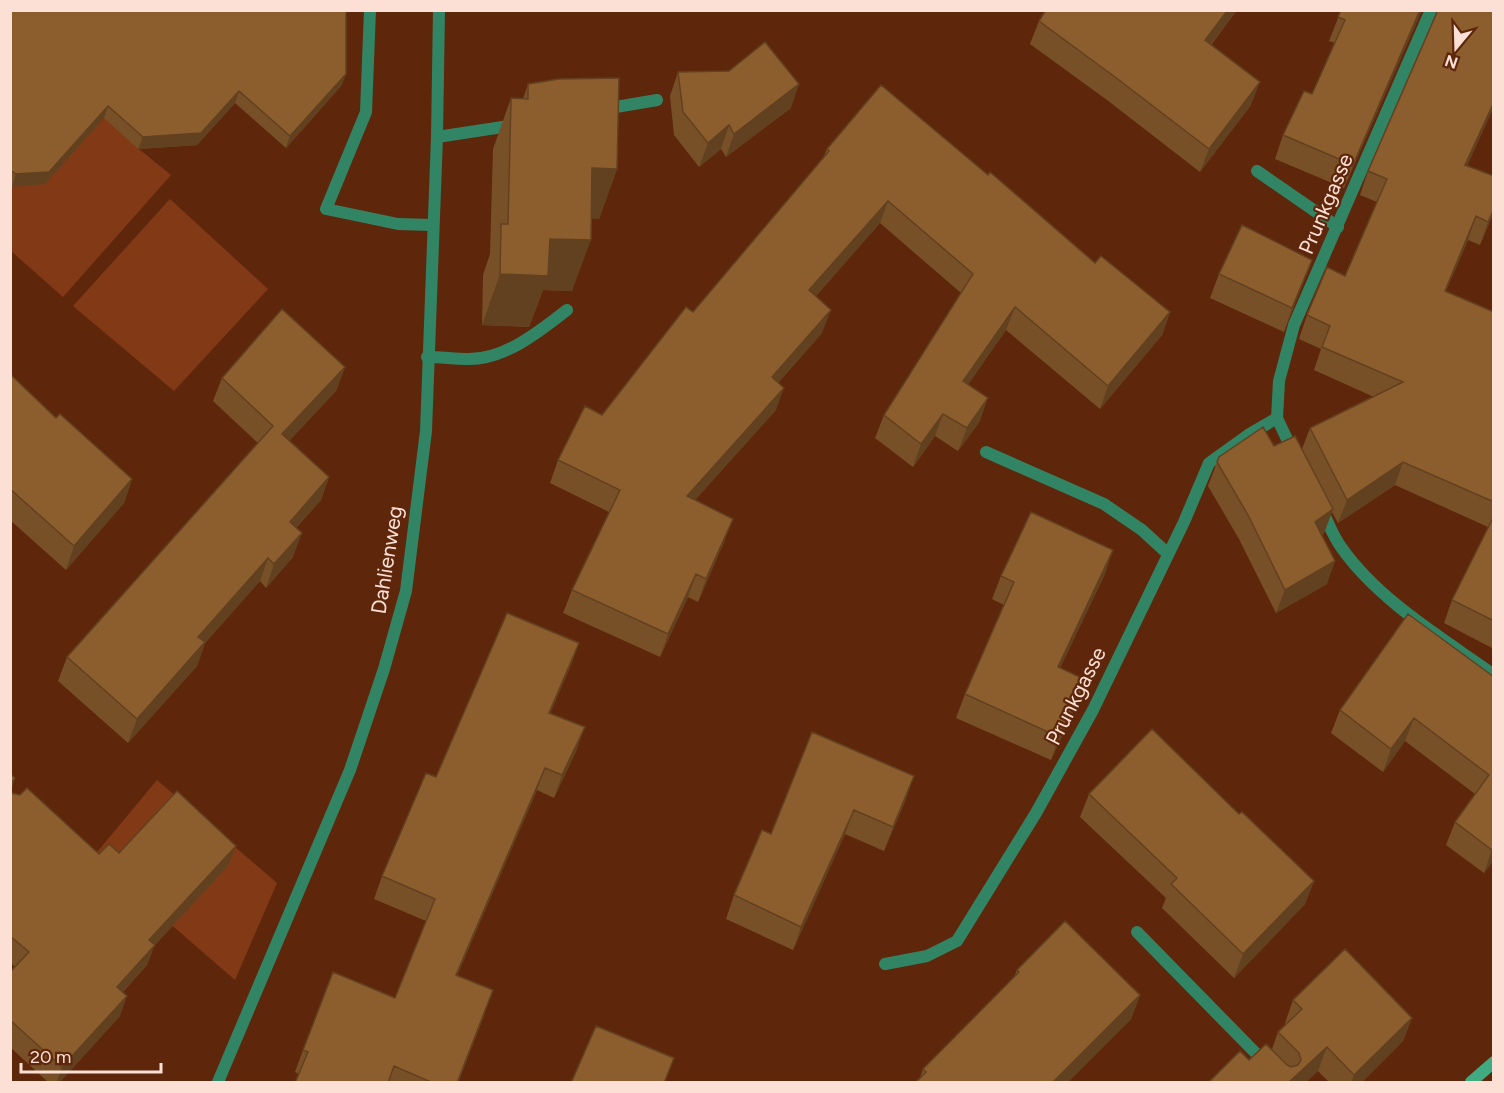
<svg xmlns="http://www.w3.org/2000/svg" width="1504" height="1093" viewBox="0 0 1504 1093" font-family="Figtree,sans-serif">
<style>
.green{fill:#823916}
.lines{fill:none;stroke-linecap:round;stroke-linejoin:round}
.lane{stroke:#328564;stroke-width:12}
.street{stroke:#328564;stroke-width:12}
.secondary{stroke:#40aa80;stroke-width:12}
.wall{fill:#785027}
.shaded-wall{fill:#624120}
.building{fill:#8c5d2d;stroke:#624120;stroke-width:1.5}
.labels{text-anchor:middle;stroke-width:4.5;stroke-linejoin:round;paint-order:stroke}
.street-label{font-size:21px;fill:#fde0d5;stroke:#5e270c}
</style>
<rect width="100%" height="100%" fill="#5e270c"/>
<!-- green -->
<path class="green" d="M108 113 134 145 171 175 63 297 11 251V186L45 184Z
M170 199 268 289 174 391 73 306Z
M157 780 277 883 235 980 93 857Z"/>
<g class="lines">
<!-- lane -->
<path class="lane" d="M370 10 366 112 326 209 398 224 432 225
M604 109 657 100
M437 137 516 125
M1257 171 1338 227
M427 357C441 357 455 359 469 359 506 359 540 331 567 310
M986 452 1104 504 1142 530 1167 553
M1137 932 1284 1082"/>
<!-- street -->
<path class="street" d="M1294 454 1277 418 1279 381 1294 325 1431 10
M1322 510C1328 522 1333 536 1341 547 1378 600 1442 638 1494 675
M885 964 927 956 957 941 1036 813 1093 710 1184 522 1209 463 1248 435 1277 418
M218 1082 350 770 384 669 406 591 426 431 437 137 439 10"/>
<!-- secondary -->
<path class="secondary" d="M1471 1082 1494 1062"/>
</g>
<!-- wall -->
<path class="wall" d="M10 10 346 74 341 86 286 148 235 103 197 145 138 149 104 118 45 184 12 187 10 186Z
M1046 10H1237L1211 45 1251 105 1200 172 1107 100 1030 44 1039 21Z
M1335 10H1422L1344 188 1275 159 1283 135 1312 94 1335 43 1329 41 1340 13Z
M1494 10V106L1467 166 1494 176V212L1480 245 1468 240 1446 291 1494 312V649L1444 623 1452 600 1488 527 1395 485 1338 523 1332 512 1324 533 1322 535 1327 584 1276 613 1239 539 1208 486 1219 457 1274 446 1302 449 1310 428 1374 397 1314 370 1321 349 1299 339 1307 315 1345 276 1377 202 1360 195 1368 171Z
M678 72 791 108 726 157 721 149 699 167 674 135 670 96Z
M528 84 617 169 599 219H591L572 291 543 290 529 327 482 325 483 275 490 254 493 149 511 98 523 99Z
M827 149 988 175 1095 263 1170 312 1162 335 1100 409 1006 330 968 384 980 421 958 451 935 436 913 467 875 438 884 415 961 293 880 223 816 296 822 333 778 383 776 410 695 500 724 542 698 602 688 597 660 657 563 613 572 590 609 512 550 483 558 460 602 415 693 312 823 158Z
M1312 260 1284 332 1210 298 1219 274Z
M345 367 336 391 289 441 329 477 321 500 296 528 293 557 266 588 260 581 205 643 197 666 128 743 58 681 67 657 258 443 213 401 222 378Z
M10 374 56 418 132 479 124 503 66 570 10 520Z
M1105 574 1060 668 1077 703 1051 760 956 718 965 694 1004 605 992 599 1001 576Z
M579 643 571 665 550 713 577 749 554 798 537 790 457 975 485 1013 458 1083H295L299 1074 295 1072 303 1050 395 998 426 921 374 899 382 876 436 777Z
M1494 677V860L1484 873 1446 845 1455 822 1475 794 1405 741 1383 772 1331 733 1340 710Z
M812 732 906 799 884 851 845 834 793 950 726 919 734 895 771 834Z
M10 774 15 778 11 790 12 793 99 854 119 853 228 866 154 946 147 965 123 992 120 1016 59 1083H49L10 1047V972L15 967 10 962Z
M1089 794 1239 814 1314 881 1305 904 1234 978 1162 908 1166 898 1080 817Z
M1017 970 1140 995 1131 1019 1067 1083H915L920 1078 923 1069 1014 977Z
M1293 1000 1412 1018 1403 1041 1361 1083H1330L1318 1071 1305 1083H1208L1249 1060 1272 1049 1278 1032 1286 1025 1285 1023Z"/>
<!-- shaded-wall -->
<path class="shaded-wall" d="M1228 10H1237L1196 63 1205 40Z
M1420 10H1422L1344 188 1353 165Z
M346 74 341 86 286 148 290 136Z
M1260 82 1251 105 1200 172 1209 149Z
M799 84 791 108 726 157 734 134Z
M239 91 235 103 197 145 138 149 143 137Z
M1494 102V106L1457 188 1465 165Z
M108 106 104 118 45 184 12 187 16 174Z
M729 125 721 149 699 167 708 143Z
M592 168 617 169 599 219H574Z
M888 201 880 223 801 313 809 290Z
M1494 209V212L1480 245 1488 222Z
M1476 216 1468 240 1436 314 1445 291Z
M550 239 591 240 572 291 543 290 529 327 482 325 500 274Z
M1312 260 1303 283 1284 332 1292 308Z
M1015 307 1006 330 955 404 963 381Z
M831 310 822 333 763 400 772 377Z
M1170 312 1162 335 1100 409 1108 386Z
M345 367 336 391 273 458 282 434Z
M784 388 776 410 678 519 687 496Z
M988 398 980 421 958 451 967 428Z
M943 414 935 436 913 467 921 444Z
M1403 462 1395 485 1338 523 1347 500Z
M329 477 321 500 281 545 290 522Z
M132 479 124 503 66 570 74 546Z
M1333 509 1324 533 1306 545 1315 522Z
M733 519 724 542 698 602 706 579Z
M302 533 293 557 266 588 274 564Z
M1113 550 1105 574 1049 691 1058 667Z
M268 558 260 581 205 643 197 666 128 743 137 719 198 637Z
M1335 561 1327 584 1276 613 1285 590Z
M696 574 688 597 660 657 668 634Z
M579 643 571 665 541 735 549 713Z
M1086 680 1077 703 1051 760 1059 737Z
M1414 718 1405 741 1383 772 1391 749Z
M585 727 577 749 554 798 562 775Z
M545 768 537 790 448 997 456 975Z
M914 776 906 799 884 851 893 827Z
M15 778 10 791V784Z
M854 810 845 834 793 950 801 927Z
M236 846 228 866 154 946 147 965 109 1007 117 987 149 940Z
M1494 848V860L1484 873 1492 850Z
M1314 881 1305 904 1234 978 1243 954Z
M1140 995 1131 1019 1067 1083H1052Z
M127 996 120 1016 59 1083H56L62 1067Z
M1412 1018 1403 1041 1361 1083H1351L1354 1075Z
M1327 1047 1318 1071 1305 1083H1288Z"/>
<!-- building -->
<path class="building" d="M10 10H346V74L290 136 239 91 201 133 143 137 108 106 49 172 16 174 10 170Z
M1046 10H1228L1205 40 1260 82 1209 149 1115 77 1039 21Z
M1341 10H1420L1353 165 1283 135 1304 91 1312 94 1345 20 1338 17Z
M1438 10H1494V102L1465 165 1494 176V209L1488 222 1476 216 1445 291 1494 312V502L1403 462 1347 500 1310 428 1403 382 1322 347 1330 326 1307 315 1327 267 1345 276 1387 179 1368 171Z
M765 42 799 84 734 134 729 125 708 143 683 112 678 72 729 71Z
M619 78 617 169 592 168 591 240 550 239 548 276 500 274 501 224H508L511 98 528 99V84L559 79Z
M881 85 988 175 990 172 1095 263 1101 256 1170 312 1108 386 1015 307 963 381 988 398 967 428 943 414 921 444 884 415 973 274 888 201 809 290 831 310 772 377 784 388 687 496 733 519 706 579 696 574 668 634 572 590 620 490 558 460 585 406 602 415 686 307 693 312 829 151 827 149Z
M1242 225 1312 260 1292 308 1219 274Z
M282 309 345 367 282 434 329 477 290 522 302 533 274 564 268 558 198 637 205 642 137 719 67 657 273 426 222 378Z
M10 374 56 418 60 414 132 479 74 546 10 489Z
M1263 427 1274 446 1295 436 1333 509 1315 522 1335 561 1285 590 1248 515 1217 462 1219 457Z
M1031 512 1113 550 1058 667 1086 680 1059 737 965 694 1014 582 1001 576Z
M1494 516V621L1452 600Z
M507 613 579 643 549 713 585 727 562 775 545 768 456 975 493 990 457 1083H433L394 1066 388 1083H295L308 1052 303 1050 333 972 395 998 435 899 382 876 426 773 436 777Z
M1408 614 1494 677V848L1492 850 1455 822 1489 775 1414 718 1391 749 1340 710Z
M1152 729 1239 814 1242 812 1314 881 1243 954 1171 884 1177 878 1089 794Z
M812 732 914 776 893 827 854 810 801 927 734 895 762 830 771 834Z
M10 774 15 778 10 784Z
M27 788 99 854 109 844 119 853 177 791 236 846 149 940 155 945 117 987 127 996 62 1067 10 1020V972L29 952 10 936V789L12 793 20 795Z
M1065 921 1140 995 1052 1083H915L926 1072 923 1069 1019 972 1017 970Z
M1345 949 1412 1018 1354 1075 1327 1047 1288 1083H1208L1240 1051 1249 1060 1266 1044 1287 1065 1291 1067 1298 1065 1301 1060 1299 1053 1278 1032 1302 1009 1293 1000Z
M596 1026 674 1058 664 1083H571Z"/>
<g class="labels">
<!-- street labels -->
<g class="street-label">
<text transform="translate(1326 204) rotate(-67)" y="7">Prunkgasse</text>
<text transform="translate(387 560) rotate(-81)" y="7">Dahlienweg</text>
<text transform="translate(1076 696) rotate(-63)" y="7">Prunkgasse</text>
</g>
</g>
<!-- border -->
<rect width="1504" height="1093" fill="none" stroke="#fde0d5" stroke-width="24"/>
<!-- north arrow -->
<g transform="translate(1456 48) rotate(199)" stroke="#5e270c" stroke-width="4.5" paint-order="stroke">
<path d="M0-4.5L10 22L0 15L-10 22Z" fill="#fde0d5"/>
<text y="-9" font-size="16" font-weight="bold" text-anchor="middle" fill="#fde0d5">N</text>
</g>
<!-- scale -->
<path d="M21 1063v9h140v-9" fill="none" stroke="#fde0d5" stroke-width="3"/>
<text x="30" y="1063" font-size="18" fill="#fde0d5" stroke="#5e270c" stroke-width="4.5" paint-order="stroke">20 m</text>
</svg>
